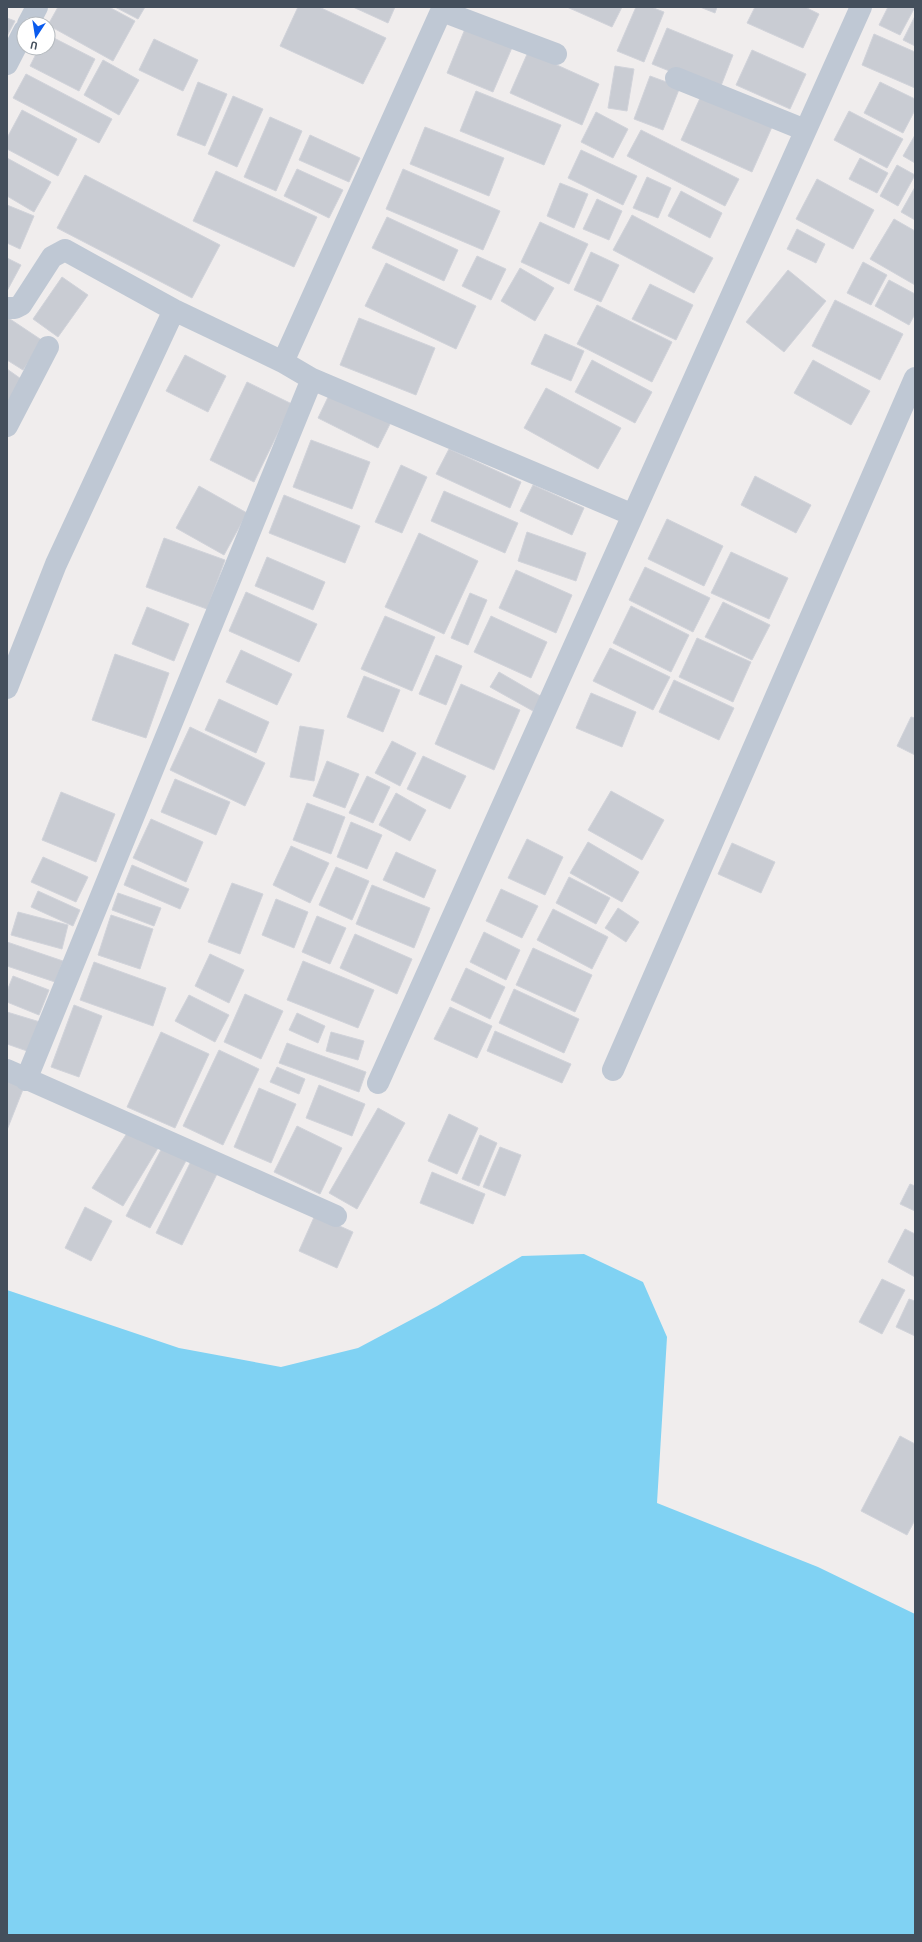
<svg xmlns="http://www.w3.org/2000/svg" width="922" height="1942" viewBox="0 0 922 1942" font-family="'Titillium Web',sans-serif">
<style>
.water{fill:#80d2f3}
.building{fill:#c9ccd3;stroke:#d1d3da}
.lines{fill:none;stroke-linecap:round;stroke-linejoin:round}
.minor{stroke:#bfc8d4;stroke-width:22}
</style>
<rect width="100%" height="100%" fill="#f0eded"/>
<!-- water -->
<path class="water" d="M584 1254 643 1282 667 1337 657 1503 818 1567 915 1614V1935H7V1290L179 1348 281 1367 358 1348 437 1306 522 1256Z"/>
<!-- building -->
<path class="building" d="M58 7H109L135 21 113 61 48 25Z
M115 7H145L138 19Z
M298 7H319L386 38 363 84 280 46Z
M353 7H395L388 23Z
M567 7H622L612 27Z
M636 7H651L664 12 644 62 617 51Z
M700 7H717L715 13Z
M755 7H805L819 14 803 48 747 23Z
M888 7H915L900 35 879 25Z
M915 16V46L903 40Z
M7 18 15 21 7 36Z
M467 24 514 43 493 92 447 73Z
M667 28 733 55 719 91 652 64Z
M874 34 915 52V88L862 65Z
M48 35 95 59 79 91 30 66 39 48H48Z
M154 39 198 60 183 91 139 70Z
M752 50 806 74 790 109 736 85Z
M528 52 599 84 582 125 510 93Z
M103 60 139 80 119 115 84 95Z
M615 66 634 69 627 111 608 108Z
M26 74 112 119 99 143 13 98Z
M650 76 680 87 663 130 634 119Z
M198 82 227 94 205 146 177 135Z
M880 82 915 99V110L903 133 864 113Z
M476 91 561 125 544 165 460 131Z
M233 96 263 109 237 167 208 154Z
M701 96 772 127 752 172 681 140Z
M22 110 77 139 58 176 7 149V138Z
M849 111 903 139 887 168 834 140Z
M596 112 628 129 613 158 581 142Z
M270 117 302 131 276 191 244 177Z
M425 127 504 158 489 196 410 164Z
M641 130 739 179 725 206 627 156Z
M310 135 360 158 349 182 299 160Z
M915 135V163L903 156Z
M581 150 637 176 623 205 568 178Z
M7 158 51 182 34 212 7 196Z
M860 158 888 173 877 193 849 179Z
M897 165 915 175 898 206 880 196Z
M297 169 343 190 329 218 284 196Z
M403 169 500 211 483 250 386 209Z
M216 171 317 217 294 267 193 221Z
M85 175 220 245 192 298 57 228Z
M647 177 671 188 658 218 633 208Z
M817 179 874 210 853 249 796 219Z
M560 183 588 194 574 228 547 216Z
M915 187V220L901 212Z
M681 191 722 213 710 238 668 216Z
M597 199 622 211 609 240 583 229Z
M7 205 34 216 20 249 7 243Z
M632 215 713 258 694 293 613 250Z
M387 217 458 250 444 281 372 248Z
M894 219 915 231V285L870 259Z
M540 222 588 244 569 284 521 262Z
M797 229 825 244 816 263 787 249Z
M591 252 619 265 601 302 574 290Z
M477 256 506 269 491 300 462 286Z
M7 258 21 265 7 291Z
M863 262 887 275 871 305 847 293Z
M386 263 476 306 456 349 365 306Z
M520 268 554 288 535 321 501 301Z
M788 270 826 301 784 352 746 322Z
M62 277 88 295 58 337 33 319Z
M889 280 915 294V314L909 325 875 306Z
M650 284 693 305 676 340 632 319Z
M835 300 903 334 880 380 812 346Z
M597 305 672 342 652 382 577 344Z
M7 317 43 341 23 370 7 360Z
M359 318 435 348 416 395 340 365Z
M545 334 584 351 571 381 531 364Z
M185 355 226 376 208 412 166 391Z
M592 360 652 392 635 423 575 392Z
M813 360 870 391 851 425 794 393Z
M7 369 24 381 7 408Z
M247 382 292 404 254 482 210 460Z
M546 388 621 428 598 469 524 428Z
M330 393 391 422 378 448 318 418Z
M311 440 370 462 352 509 293 487Z
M449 449 521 482 510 508 436 474Z
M401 465 427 477 402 533 375 522Z
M755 476 811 505 796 533 741 505Z
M533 485 584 508 572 535 520 511Z
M199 486 247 513 224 555 176 528Z
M444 491 518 523 505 553 431 521Z
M284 495 360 526 345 563 269 533Z
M667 519 723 546 704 586 648 559Z
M527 532 586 553 576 581 518 561Z
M419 533 478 561 444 634 385 607Z
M164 538 225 560 207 609 146 587Z
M731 552 788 578 769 619 711 593Z
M267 557 325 582 313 610 255 586Z
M645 567 710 598 693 632 629 600Z
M516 570 572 595 556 633 499 608Z
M246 592 317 624 299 662 229 631Z
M470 593 487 600 468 645 451 638Z
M723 602 770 625 752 660 705 637Z
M631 606 689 635 671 672 613 643Z
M147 607 189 624 174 661 132 644Z
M385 616 435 637 412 691 361 669Z
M491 616 547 642 531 678 474 652Z
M697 638 751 662 733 702 679 677Z
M610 648 670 677 653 710 593 681Z
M241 650 292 674 277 705 226 682Z
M115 654 169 673 146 738 92 720Z
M436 655 462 666 446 705 419 694Z
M499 672 542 697 533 711 490 687Z
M364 676 400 690 383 732 347 717Z
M674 680 734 708 719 740 659 712Z
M461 684 520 710 494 770 435 744Z
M591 693 636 712 622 747 576 728Z
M219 699 269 722 256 753 205 730Z
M911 717 915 718V755L897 746Z
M300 726 324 730 314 781 290 777Z
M190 727 265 763 245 806 170 770Z
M392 741 416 753 400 786 375 773Z
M423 756 466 776 450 809 407 789Z
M327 761 359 774 345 808 313 796Z
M367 776 390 787 373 823 349 813Z
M175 779 230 802 216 835 161 812Z
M611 791 664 820 642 860 588 830Z
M61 792 115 814 96 862 42 840Z
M396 793 426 810 410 841 379 825Z
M307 803 345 817 331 854 293 840Z
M151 819 203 842 186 882 133 858Z
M351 822 382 835 367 869 337 857Z
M527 839 563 857 545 895 508 878Z
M588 842 639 872 622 902 570 873Z
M732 843 775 862 761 893 718 874Z
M291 846 329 863 310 903 273 885Z
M396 852 436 870 424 898 383 880Z
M43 857 88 877 76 902 31 882Z
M132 865 189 889 180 909 124 885Z
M336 867 369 881 352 920 319 905Z
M569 877 610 898 596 924 556 903Z
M232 883 263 894 240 954 208 942Z
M372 885 430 908 414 948 356 924Z
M501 889 538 906 522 938 486 921Z
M38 891 80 910 73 926 31 907Z
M118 893 161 908 154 926 112 910Z
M276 899 308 912 294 948 262 935Z
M618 908 639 922 626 942 605 928Z
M553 909 608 937 592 969 537 940Z
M18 912 68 925 62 949 11 935Z
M111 915 153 929 140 969 98 955Z
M317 916 346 928 330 964 302 952Z
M484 932 520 950 506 980 470 962Z
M355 934 412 959 397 994 340 968Z
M7 942 63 961 55 982 7 966Z
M533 948 592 975 575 1012 516 985Z
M210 954 244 970 229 1003 195 986Z
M303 961 374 990 358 1028 287 1000Z
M94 962 166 988 153 1026 80 1000Z
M466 968 505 987 490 1019 451 1000Z
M13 976 49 990 39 1015 7 1002V991Z
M514 989 579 1019 564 1053 499 1023Z
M245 994 283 1011 261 1059 224 1042Z
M189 995 229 1015 215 1042 175 1021Z
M74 1005 102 1016 79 1077 51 1067Z
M450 1007 492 1026 477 1058 434 1039Z
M7 1012 40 1022 30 1052 7 1044Z
M297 1013 325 1026 318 1043 289 1030Z
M495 1031 571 1064 562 1083 487 1051Z
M161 1032 209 1054 175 1128 127 1107Z
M331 1032 364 1041 358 1060 326 1051Z
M287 1043 366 1072 359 1092 279 1063Z
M219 1050 259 1069 223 1145 183 1126Z
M277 1067 305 1079 299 1094 270 1082Z
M7 1080 24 1087 7 1130Z
M319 1085 365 1104 352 1136 306 1118Z
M259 1088 296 1104 271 1163 234 1147Z
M378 1108 405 1123 357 1209 329 1193Z
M449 1114 478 1128 457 1174 428 1161Z
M297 1126 342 1148 320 1194 274 1172Z
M129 1130 158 1148 123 1206 92 1188Z
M480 1135 497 1143 479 1186 462 1179Z
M163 1146 187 1159 150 1228 126 1216Z
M500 1147 521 1155 505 1196 483 1187Z
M192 1159 218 1172 182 1245 156 1233Z
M432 1172 485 1194 473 1224 420 1203Z
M910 1184 915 1186V1211L900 1204Z
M85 1207 112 1221 91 1261 65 1248Z
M315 1215 353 1232 337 1268 299 1251Z
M905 1229 915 1234V1277L888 1262Z
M882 1279 905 1290 882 1334 859 1322Z
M909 1299 915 1301V1336L896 1327Z
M900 1436 915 1444V1520L907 1535 861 1511Z"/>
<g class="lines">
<!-- minor -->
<path class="minor" d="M442 11 556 54
M28 24 37 7
M7 64 24 31
M676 78 805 130
M7 308H15L21 305 52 257 65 250 174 310 283 362 312 379 26 1080
M283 362 443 7
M312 379 633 515
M7 426 48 347
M7 688 56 564 174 310
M7 1070 336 1216
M613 1070 915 378
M378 1083 861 7"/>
</g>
<!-- border -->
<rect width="922" height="1942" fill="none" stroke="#444f5c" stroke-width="16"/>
<!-- north arrow -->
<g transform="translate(36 36) rotate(192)"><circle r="19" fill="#ffffff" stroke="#b4b9be"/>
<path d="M0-3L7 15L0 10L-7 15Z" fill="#0a5bee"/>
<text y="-6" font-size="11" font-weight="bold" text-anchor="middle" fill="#444f5c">U</text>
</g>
</svg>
